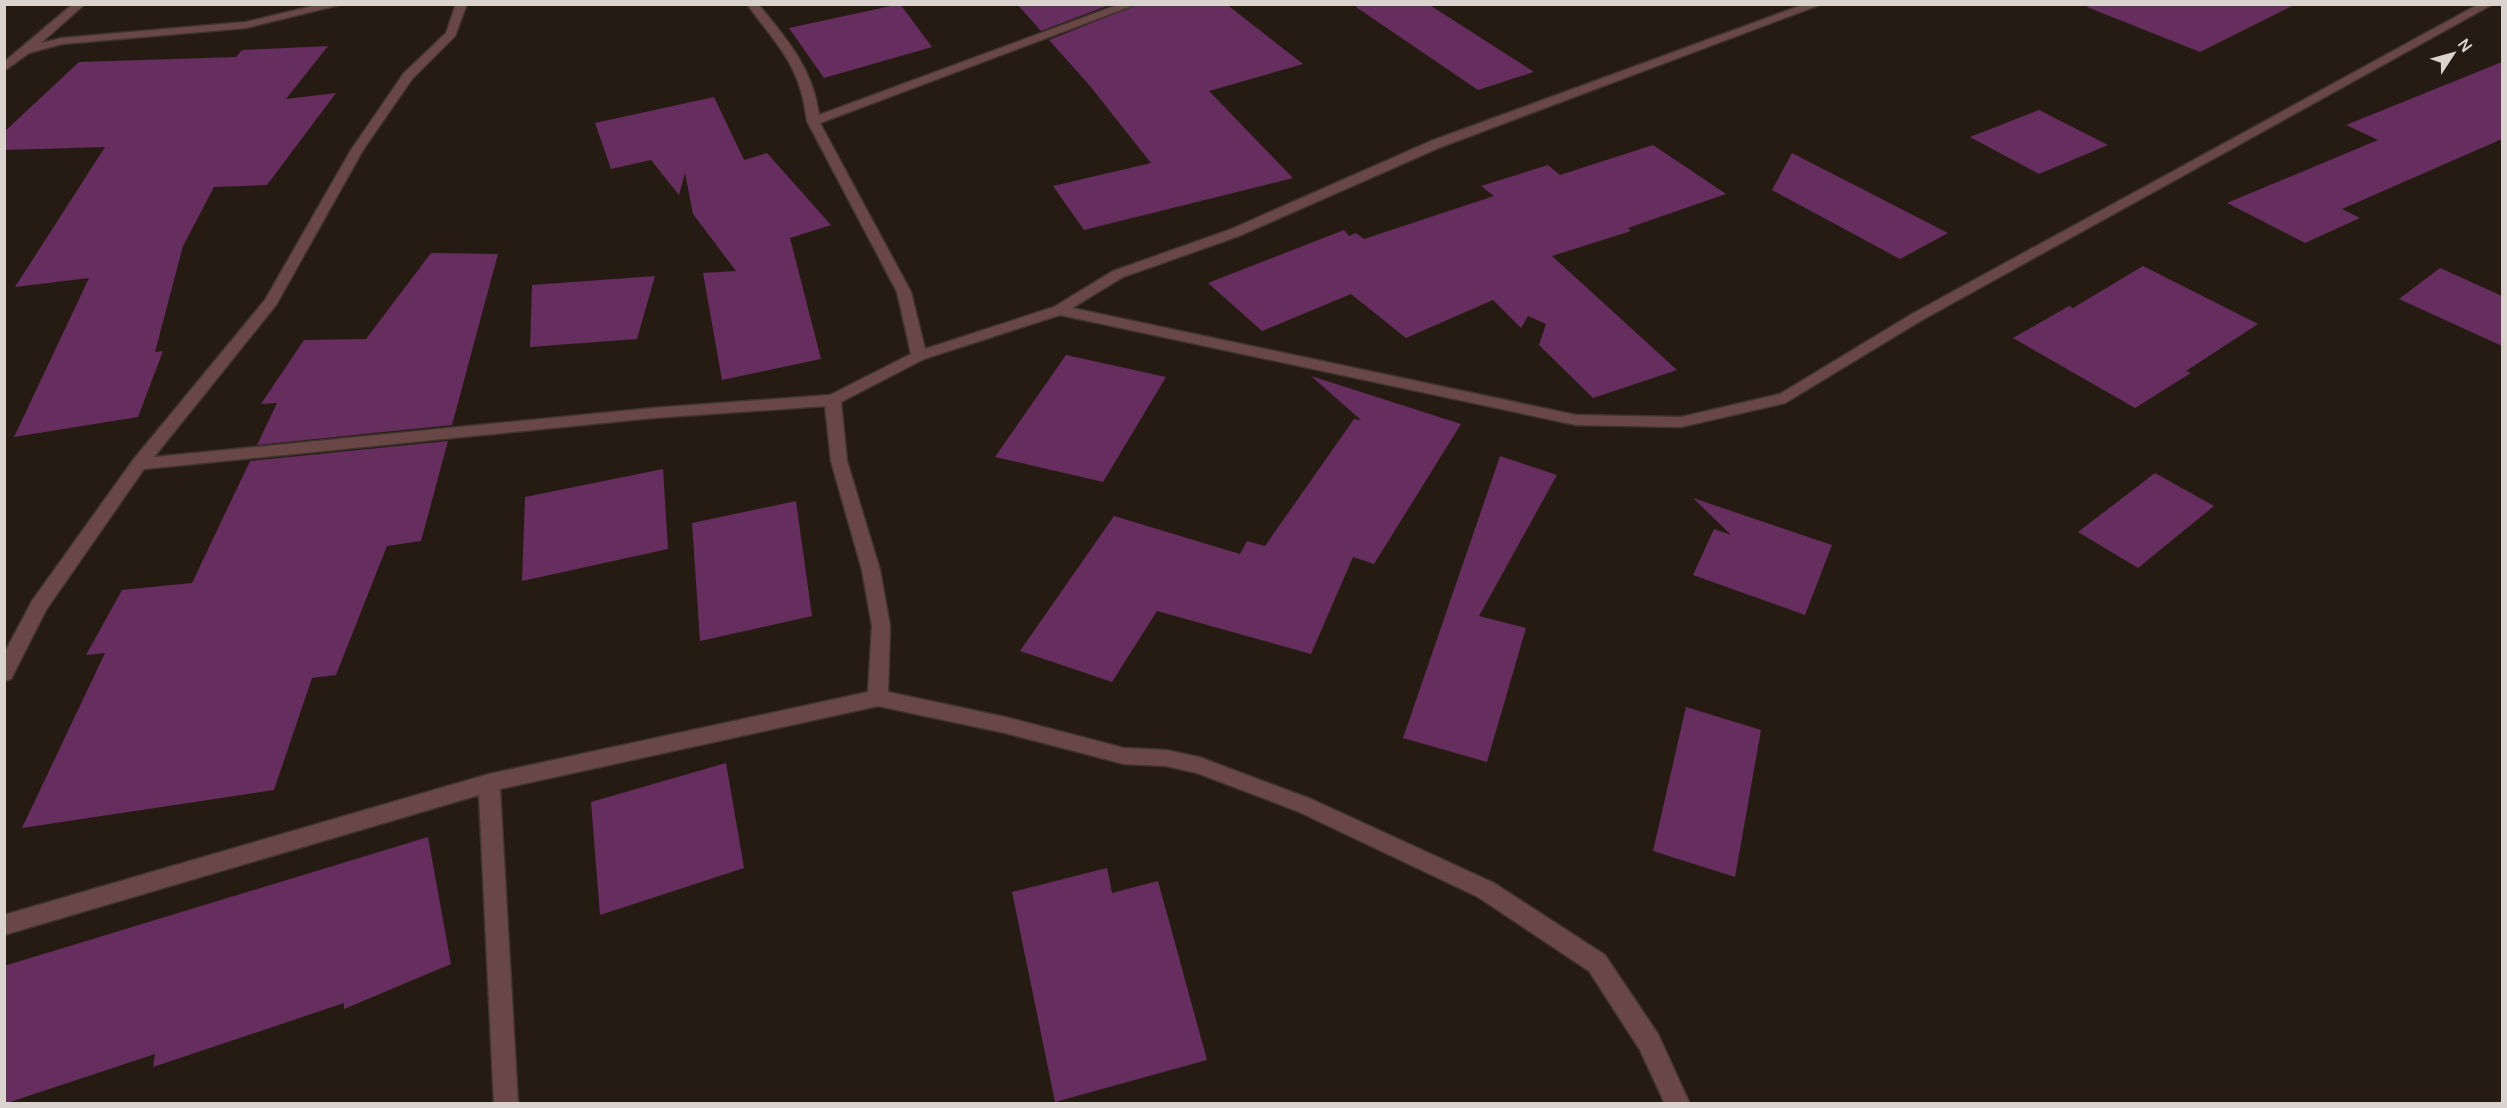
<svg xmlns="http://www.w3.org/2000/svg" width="2507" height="1108" viewBox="0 0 2507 1108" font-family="Manrope,sans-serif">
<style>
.building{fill:#662d5f}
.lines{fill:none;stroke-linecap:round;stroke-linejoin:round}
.minor-casing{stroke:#3f352d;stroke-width:3}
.minor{fill:#6a4747;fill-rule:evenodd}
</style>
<rect width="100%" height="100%" fill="#261b13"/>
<!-- building -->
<path class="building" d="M900 4 932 47 824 78 789 28Z
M1017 4H1112L1041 31Z
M1139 4H1226L1303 64 1209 91 1293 178 1084 230 1053 186 1151 163 1090 86 1049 40Z
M1357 4H1428L1534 72 1478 90 1356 7Z
M2088 4H2296L2200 52 2087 7Z
M328 46 286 99 336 93 267 185 214 187 183 246 155 352 163 351 138 417 14 437 89 278 15 287 105 147 4 150V132L79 62 236 57 242 50Z
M2502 62V139L2342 209 2360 218 2305 243 2227 203 2378 140 2346 125Z
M714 97 744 160 767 153 831 225 790 238 821 359 722 380 703 273 736 271 693 214 685 173 679 195 651 160 611 169 595 123Z
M2039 110 2108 145 2039 174 1970 137Z
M1653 145 1726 194 1628 228 1631 231 1552 256 1677 370 1593 398 1539 345 1546 324 1528 316 1521 328 1493 300 1406 338 1351 294 1262 331 1208 283 1344 230 1349 236 1356 233 1364 239 1494 196 1481 186 1548 165 1560 175Z
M1792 153 1948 233 1900 259 1772 190Z
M431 253 498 254 452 425 257 445 277 403 261 404 304 340 366 339Z
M2143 266 2258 324 2186 371 2191 373 2135 408 2013 338 2069 306 2073 308Z
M2440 268 2502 296V346L2399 299Z
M655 276 637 339 530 347 532 285Z
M1066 355 1166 377 1103 482 995 457Z
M1311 376 1461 424 1374 564 1353 557 1311 654 1157 611 1112 682 1020 651 1114 516 1240 554 1247 541 1265 546 1354 419 1361 420Z
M448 441 421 541 387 546 336 675 312 678 274 790 22 828 105 653 86 655 122 590 192 583 250 461Z
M1500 456 1557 475 1479 616 1526 628 1487 762 1403 738Z
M663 469 668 549 522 581 525 497Z
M2155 473 2214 506 2138 568 2078 532Z
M1693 498 1832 545 1805 615 1693 575 1714 529 1731 535Z
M796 501 812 616 700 641 692 523Z
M1686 707 1761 730 1735 877 1653 851Z
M726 763 744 868 600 915 591 802Z
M428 837 451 964 344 1009V1003L153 1067 155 1054 4 1104V966Z
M1107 868 1112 893 1158 881 1207 1060 1055 1102 1012 892Z"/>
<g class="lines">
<defs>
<path id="minor" d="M73 4H85L41 43 62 38 246 22 321 4H343L246 28 62 44 29 53 4 71V62Z
M456 4H467L455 36 412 79 363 150 276 305 154 457 653 408 830 395 911 354 897 292 807 121C800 64 779 48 747 4H758C787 39 813 69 819 115L1120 4H1137L820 123 911 292 925 349 1054 307 1113 271 1229 230 1431 141 1805 4H1822L1441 147 1239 236 1123 277 1072 308 1576 415 1681 417 1780 394 1912 314 2479 4H2493L1922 320 1785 403 1681 427 1576 425 1060 315 924 359 841 402 847 461 880 570 890 626 888 692 1005 717 1124 748 1166 750 1199 757 1311 799 1494 883 1605 955 1658 1034 1690 1104H1665L1640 1050 1589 971 1478 897 1297 811 1197 773 1166 766 1124 764 1005 733 878 706 500 789 518 1104H494L479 795 4 935V915L489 774 868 692 872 626 862 570 831 461 825 406 653 418 144 469 46 610 11 679 4 681V654L32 601 133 460 265 300 351 150 404 73 446 33Z"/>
</defs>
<!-- minor casing -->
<use href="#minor" class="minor-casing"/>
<!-- minor -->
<use href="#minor" class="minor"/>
</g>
<!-- border -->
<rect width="2507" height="1108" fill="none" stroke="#dbd4ce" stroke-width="12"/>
<!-- north arrow -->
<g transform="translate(2453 54) rotate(54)" stroke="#261b13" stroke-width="4.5" paint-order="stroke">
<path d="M0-4.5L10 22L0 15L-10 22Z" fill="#dbd4ce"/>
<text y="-9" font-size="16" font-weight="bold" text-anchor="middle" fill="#dbd4ce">N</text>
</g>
</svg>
